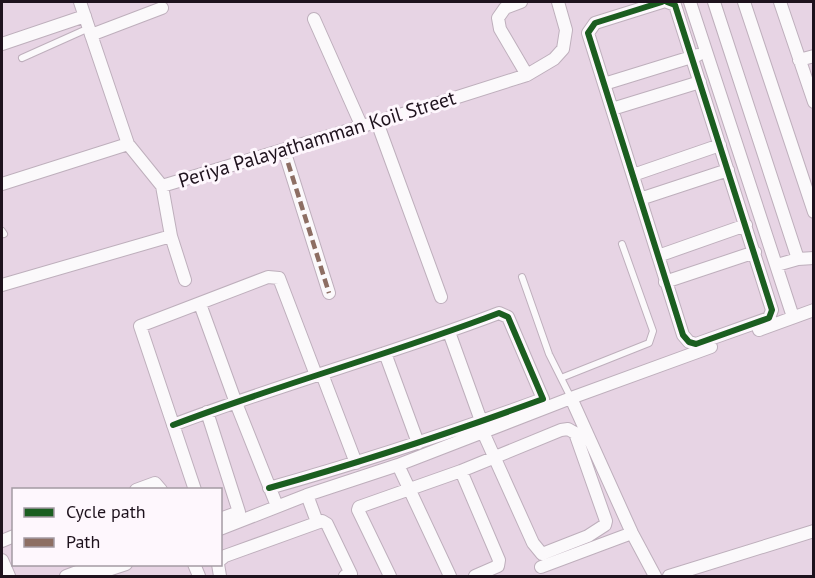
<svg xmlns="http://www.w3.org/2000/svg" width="815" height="578" viewBox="0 0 815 578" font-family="'PT Sans',sans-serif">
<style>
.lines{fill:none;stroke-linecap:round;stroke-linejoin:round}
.lane-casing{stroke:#beafbc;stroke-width:8}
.street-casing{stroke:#beafbc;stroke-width:14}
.lane{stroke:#fbf9fb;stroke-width:6}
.street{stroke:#fbf9fb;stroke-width:12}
.quiet{stroke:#8d6e63;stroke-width:4.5;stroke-dasharray:9 4.5;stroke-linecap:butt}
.cycleway-casing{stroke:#fef7fd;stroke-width:10}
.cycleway{stroke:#1b5e20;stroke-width:6}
.labels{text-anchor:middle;stroke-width:6;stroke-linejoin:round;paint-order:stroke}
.street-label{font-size:20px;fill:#1e121d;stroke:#fef7fd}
</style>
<rect width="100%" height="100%" fill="#e7d4e4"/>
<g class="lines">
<defs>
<path id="lane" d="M22 58 89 28
M2 231 4 234
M522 277 549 354 571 398
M561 378 649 343 653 331 622 244"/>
<path id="street" d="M80 2 128 144
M521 2 505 8 498 18 500 29 527 75
M662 2 595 23 588 33 683 335 689 342 696 344 769 318 772 310 675 5 667 2
M690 2 793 317
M714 2 798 259
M744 2 814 212
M780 2 814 102
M314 19 362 127
M91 35 162 8
M2 44 85 16
M799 60 814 56
M604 84 698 55
M612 109 700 82
M377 122 441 297
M284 150 329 293
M633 175 720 145
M2 184 128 144 162 186 426 107 527 75 554 59 563 49 566 30 558 2
M162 186 171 236 185 280
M640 199 728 170
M658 256 746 225
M777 265 798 259 814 258
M665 282 755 252
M2 285 171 236
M200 304 236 403 277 506
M759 330 814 310
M449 332 484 429
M385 353 418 443
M322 374 356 463
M571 398 632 533 655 576
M207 412 239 512 220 519
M173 425C280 384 392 354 499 313L508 317 543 399C453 432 362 462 269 488
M398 465 450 576
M461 471 499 560 498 566 475 576
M136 490 155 483 161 490
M195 490 140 326 268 277 279 278 316 375
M307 495 317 522
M220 529 307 495 398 465 571 398 711 347
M2 541 14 536
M2 560 9 576
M220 560 225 556 322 521 327 524 351 574 345 576
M194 564 199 576
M218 564 220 576
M541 567 632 533
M66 576 98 564
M90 576 126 564
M390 576 358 510 359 507 461 471 561 430 568 429 575 433 606 521 605 525 588 536 542 554 533 543 483 432
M669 576 814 531"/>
</defs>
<!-- lane casing -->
<use href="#lane" class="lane-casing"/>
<!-- street casing -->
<use href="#street" class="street-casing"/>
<!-- lane -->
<use href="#lane" class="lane"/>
<!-- street -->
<use href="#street" class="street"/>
<!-- quiet -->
<path class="quiet" d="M284 150 329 293"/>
<defs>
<path id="cycleway" d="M662 2 595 23 588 33 683 335 689 342 696 344 769 318 772 310 675 5 667 2
M173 425C280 384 392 354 499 313L508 317 543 399C453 432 362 462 269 488"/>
</defs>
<!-- cycleway casing -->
<use href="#cycleway" class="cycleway-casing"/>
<!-- cycleway -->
<use href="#cycleway" class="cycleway"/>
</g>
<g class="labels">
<!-- street labels -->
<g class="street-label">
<text transform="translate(317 139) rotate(-17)" y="7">Periya Palayathamman Koil Street</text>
</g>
</g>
<!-- border -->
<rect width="815" height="578" fill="none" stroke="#1e121d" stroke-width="6"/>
<!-- legend -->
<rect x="12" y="488" width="210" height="78" fill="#fef7fd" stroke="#a49ba3" stroke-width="1.5"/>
<rect x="24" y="508" width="30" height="9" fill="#1b5e20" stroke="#a49ba3" stroke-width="1.5"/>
<text x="66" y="518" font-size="18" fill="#1e121d">Cycle path</text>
<rect x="24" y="538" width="30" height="9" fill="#8d6e63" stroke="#a49ba3" stroke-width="1.5"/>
<text x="66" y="548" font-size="18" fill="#1e121d">Path</text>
</svg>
